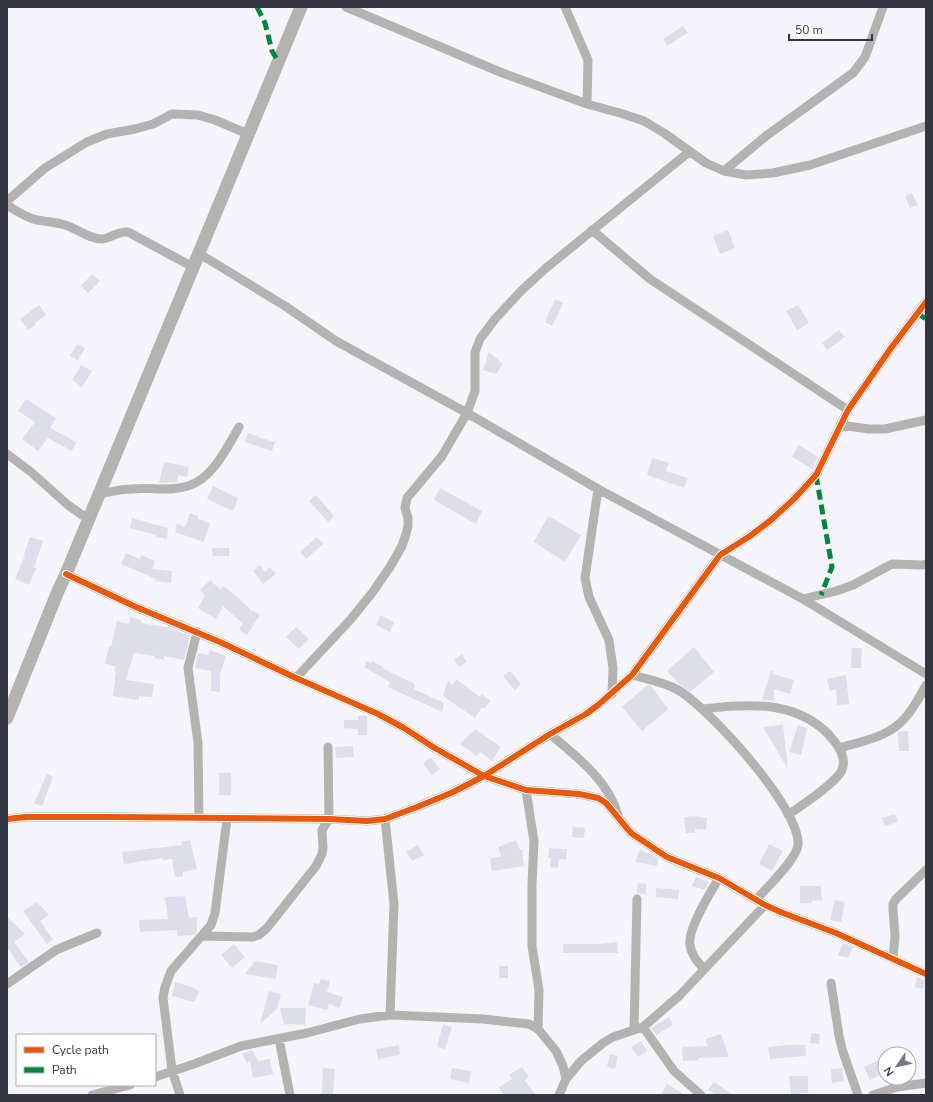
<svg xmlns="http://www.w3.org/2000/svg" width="933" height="1102" viewBox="0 0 933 1102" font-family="'Nunito Sans',sans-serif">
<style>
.building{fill:#dddee9}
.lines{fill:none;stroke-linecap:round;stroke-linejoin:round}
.street{stroke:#b4b3b2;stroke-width:9}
.secondary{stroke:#b4b3b2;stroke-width:13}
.quiet{stroke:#00873e;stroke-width:5;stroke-dasharray:10 5;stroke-linecap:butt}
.cycleway-casing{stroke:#fff;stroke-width:8}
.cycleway{stroke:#e8590c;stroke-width:6}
</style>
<rect width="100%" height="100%" fill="#f4f4fa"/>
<!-- building -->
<path class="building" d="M683 26 688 33 667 46 663 39Z
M912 193 918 205 910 208 905 196Z
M728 230 735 248 720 254 713 236Z
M92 274 100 281 88 293 81 286Z
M555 299 563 303 552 326 545 322Z
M39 305 46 315 35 323 36 325 28 330 20 319Z
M798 305 809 323 797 330 786 311Z
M839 330 845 337 827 350 822 343Z
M77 344 85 348 78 360 70 356Z
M489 352 503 364 496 374 483 370Z
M81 365 92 371 82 387 72 380Z
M26 399 56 418 50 428 76 442 72 451 48 438 38 451 22 439 35 422 18 411Z
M248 433 257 436V437L275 442 272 451 245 442Z
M799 445 818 457 812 469 792 457Z
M652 458 669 463 666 471 688 478 684 488 647 475Z
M164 462 189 467 187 477 178 475 177 482 159 483Z
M213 486 238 498 233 511 207 499Z
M440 488 482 511 476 524 434 500Z
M316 495 334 516 328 522 309 501Z
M190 513 198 516V519L210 523 204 542 175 532 177 524 185 527Z
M548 516 581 535 565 562 534 542Z
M132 518 168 528 167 539 156 537 157 535 130 528Z
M30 537 43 541 34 567 36 568 29 585 15 579 25 555 24 554Z
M317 537 323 544 306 559 300 552Z
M212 548H229V556H213Z
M126 553 140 559 141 555 155 561 152 569 172 571 171 583 155 581 156 579 121 564Z
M260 565 265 572 270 567 276 574 263 584 253 571Z
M210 580 221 590 223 586 236 596 252 611 253 610 260 615 247 635 239 629 243 624 223 606 216 619 198 608 205 595 200 590Z
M380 615 394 622 390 632 376 625Z
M130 617 141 620V623L170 628 190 636 184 660 164 656V660L155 658V656L134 653 126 680 154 684 152 697 139 696V700L113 696 116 672 114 671 116 667 105 663 109 647H111L117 621 129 624Z
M296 627 309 639 299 649 286 637Z
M694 647 714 672 690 692 679 684 667 671Z
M852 648H862L861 668H851Z
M210 650 226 656 220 674V692L211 691V671L195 668 198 653 208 655Z
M462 654 467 662 459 667 454 660Z
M367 661 371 663 372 661 383 667 382 668 415 684 414 689 444 703 442 712 388 687 390 682 364 667Z
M771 670 773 671V674L794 680 790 694 774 689V701L762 700Z
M510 671 521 684 515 690 503 676Z
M846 675 849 704 837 705 836 689 830 691 827 679Z
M456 679 480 697 482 694 490 701 484 709 482 707 475 718 443 696 448 680 452 685Z
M647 685 651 686 668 709 642 731 622 707Z
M358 716H367V735H358V729L344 728V720H358Z
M783 725 788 769 763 727Z
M798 725 807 728 801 755 789 752Z
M475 729 501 747 492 761 480 752 477 756 460 744Z
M908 731 909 751H899L898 732Z
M353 746 354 757 336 758 335 747Z
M431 758 440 769 432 775 423 763Z
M219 773H231V795H219Z
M47 774 53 777 42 806 34 803Z
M895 814 898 822 885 826 882 818Z
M693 816 707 818 706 830 695 829V833H686L684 817Z
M573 827 585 828 584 838 572 837Z
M190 840 197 869 183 872V876L175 877 172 859 163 860V858L124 864 122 852 182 845 181 842Z
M516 840 520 850 522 849 524 866 492 871 490 859 501 856 498 847Z
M769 844 783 851 772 871 759 864Z
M418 845 424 855 412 861 406 852Z
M549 848 567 849 566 859H559L558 868 550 867 551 858H548Z
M640 850 658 858 657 866 635 862Z
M696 877 709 882 705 890 692 886Z
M638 883 646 884V894L637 893Z
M800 886H821L822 900 812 901V903H800Z
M656 888 679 890 678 899 656 897Z
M185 896 189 918 197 917V932L194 935 177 936V930L140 932 139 920 168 919 165 897Z
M835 900 845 902 841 922 830 920Z
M37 902 49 915 40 921 53 940 47 944 23 911Z
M7 917 25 934 14 942 29 962 21 967 7 948Z
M617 942 618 953H563V944H600Z
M843 943 853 947 848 958 838 955Z
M234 944 245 957 232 968 221 955Z
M255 961 278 965 276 979 245 974Z
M499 966H508V978H499Z
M917 977 925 980 923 989 915 987Z
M321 979 330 981 327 992 343 997 339 1008 329 1004 327 1010 308 1005 314 983 319 984Z
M175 982 192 987 199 991 194 1002 172 996Z
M269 991 281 994 277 1009 260 1024Z
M280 1008H306L305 1025 288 1024 284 1025Z
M669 1017 673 1025 656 1035 651 1028Z
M443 1024 452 1027 445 1049 437 1047Z
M811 1033 820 1034 819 1044 810 1043Z
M721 1034 729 1057 698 1058V1060L683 1061 682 1047 708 1046 705 1039Z
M641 1041 647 1051 638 1057 631 1047Z
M399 1045 400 1055 378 1059 376 1049Z
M788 1045H805L806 1056 770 1059 768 1047Z
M252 1050 258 1061 270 1059 273 1074 253 1078 250 1061 247 1063 242 1054Z
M610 1054 618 1056 615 1069 607 1067Z
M879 1060 885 1073 870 1080 864 1067Z
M522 1067 529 1077 524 1080 536 1095H504L499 1087 512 1079 509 1075Z
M323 1068 335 1069 333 1095H322Z
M452 1068 471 1071 469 1083 450 1079Z
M842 1068 844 1081 832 1083 831 1069Z
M789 1076H808V1093L791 1094Z
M714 1082 733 1095H716L708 1090Z
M667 1084 685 1095H661Z"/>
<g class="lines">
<!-- street -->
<path class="street" d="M346 7 500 72 587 104 620 113 644 121 664 133 706 163 724 171 746 175 773 173 810 165 926 126
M565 7 588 60 587 104
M724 171 766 136 853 73 865 57 883 7
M7 201 45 168 87 142 107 134 135 129 153 124 172 114 198 115 215 120 248 134
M7 205C16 211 27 218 37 220 48 222 58 222 68 226 79 230 89 239 102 239 111 238 118 231 128 232L193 267
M592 230 650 279 848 410
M198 253 285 306 336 341 467 413 598 489 803 599 926 674
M840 425 869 429H885L926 420
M7 454 31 472 68 505 88 519
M598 489 585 578 589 597 609 640 613 668 612 694
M99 494C110 492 121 489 132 489 150 487 170 492 188 486 212 479 227 448 239 427
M66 574 136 607 220 642 296 678 378 714 404 728 433 747 484 776 526 790 579 794 598 798 606 803 631 833 667 857 719 878 765 905 783 913 836 933 926 974
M803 599 836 591 853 585 892 564 922 565 926 564
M197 632 188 668 198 743 199 818
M632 675C647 679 664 682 678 690 709 708 801 809 798 845 797 859 766 888 756 900
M296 678 351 619 372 593 390 567 402 546 406 534 408 526V518L405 508 407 498 442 456 467 413 475 391V352L480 339 495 319 521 291 546 268 689 152
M703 709C750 703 803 700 835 742 841 750 846 760 842 770 835 784 802 805 788 815
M550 734C576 756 608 780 618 815
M839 748C859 742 884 738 900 723 911 713 919 698 926 685
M526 790 534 841 532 885V946L539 990 538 1029
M7 819 26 817H110L329 819 367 821 385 819 417 807 451 793 484 776 550 734 586 714 598 705 632 675 720 555 750 536 771 520 795 498 816 475 848 410 891 348 926 302
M385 819 394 904 390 1015
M202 936 253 937 259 935 267 928 316 866 322 854 323 848 322 830 329 819 328 747
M893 959 895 936 893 910V904L896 899 926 870
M704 969C698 962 691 955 690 945 687 930 710 893 719 878
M831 983 839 1036 843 1052 858 1095
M7 984 56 950 97 933
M643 1027 674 1071 701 1095
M634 1030 637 899
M279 1039 290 1095
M155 1077 194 1064 241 1046 307 1033 360 1019 390 1015 483 1019 529 1024 538 1029 556 1051 563 1066 566 1079
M92 1095 130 1085
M180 1095 172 1070 163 998 165 987 171 971 211 925 215 913 227 819
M559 1095 566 1079 581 1061 603 1043 613 1037 643 1027 657 1015 680 995 765 905
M873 1095 897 1087 926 1083"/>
<!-- secondary -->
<path class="secondary" d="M7 718 58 591 66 574 301 7"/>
<!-- quiet -->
<path class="quiet" d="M257 7 265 23 272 51 278 61
M917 313 926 319
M816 475 832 567 821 595"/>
<defs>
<path id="cycleway" d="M66 574 136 607 220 642 296 678 378 714 404 728 433 747 484 776 526 790 579 794 598 798 606 803 631 833 667 857 719 878 765 905 783 913 836 933 926 974
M7 819 26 817H110L329 819 367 821 385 819 417 807 451 793 484 776 550 734 586 714 598 705 632 675 720 555 750 536 771 520 795 498 816 475 848 410 891 348 926 302"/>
</defs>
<!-- cycleway casing -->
<use href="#cycleway" class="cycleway-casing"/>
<!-- cycleway -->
<use href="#cycleway" class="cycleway"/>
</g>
<!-- border -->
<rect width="933" height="1102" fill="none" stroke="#343642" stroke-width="16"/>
<!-- legend -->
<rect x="16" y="1034" width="140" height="52" fill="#ffffff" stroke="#aeafb3"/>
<rect x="24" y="1047" width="20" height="6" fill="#e8590c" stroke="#aeafb3"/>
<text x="52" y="1054" font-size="12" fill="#343642">Cycle path</text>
<rect x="24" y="1067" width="20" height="6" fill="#00873e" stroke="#aeafb3"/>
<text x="52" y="1074" font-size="12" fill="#343642">Path</text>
<!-- north arrow -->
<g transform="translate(897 1066) rotate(236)"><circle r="19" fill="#ffffff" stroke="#aeafb3"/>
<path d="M0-3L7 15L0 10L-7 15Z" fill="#777882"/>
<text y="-6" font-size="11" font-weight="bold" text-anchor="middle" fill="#343642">N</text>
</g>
<!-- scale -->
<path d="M789 34v6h83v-6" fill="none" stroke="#343642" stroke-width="2"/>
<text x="795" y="34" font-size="12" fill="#343642" stroke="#ffffff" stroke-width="3" paint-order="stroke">50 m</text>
</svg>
